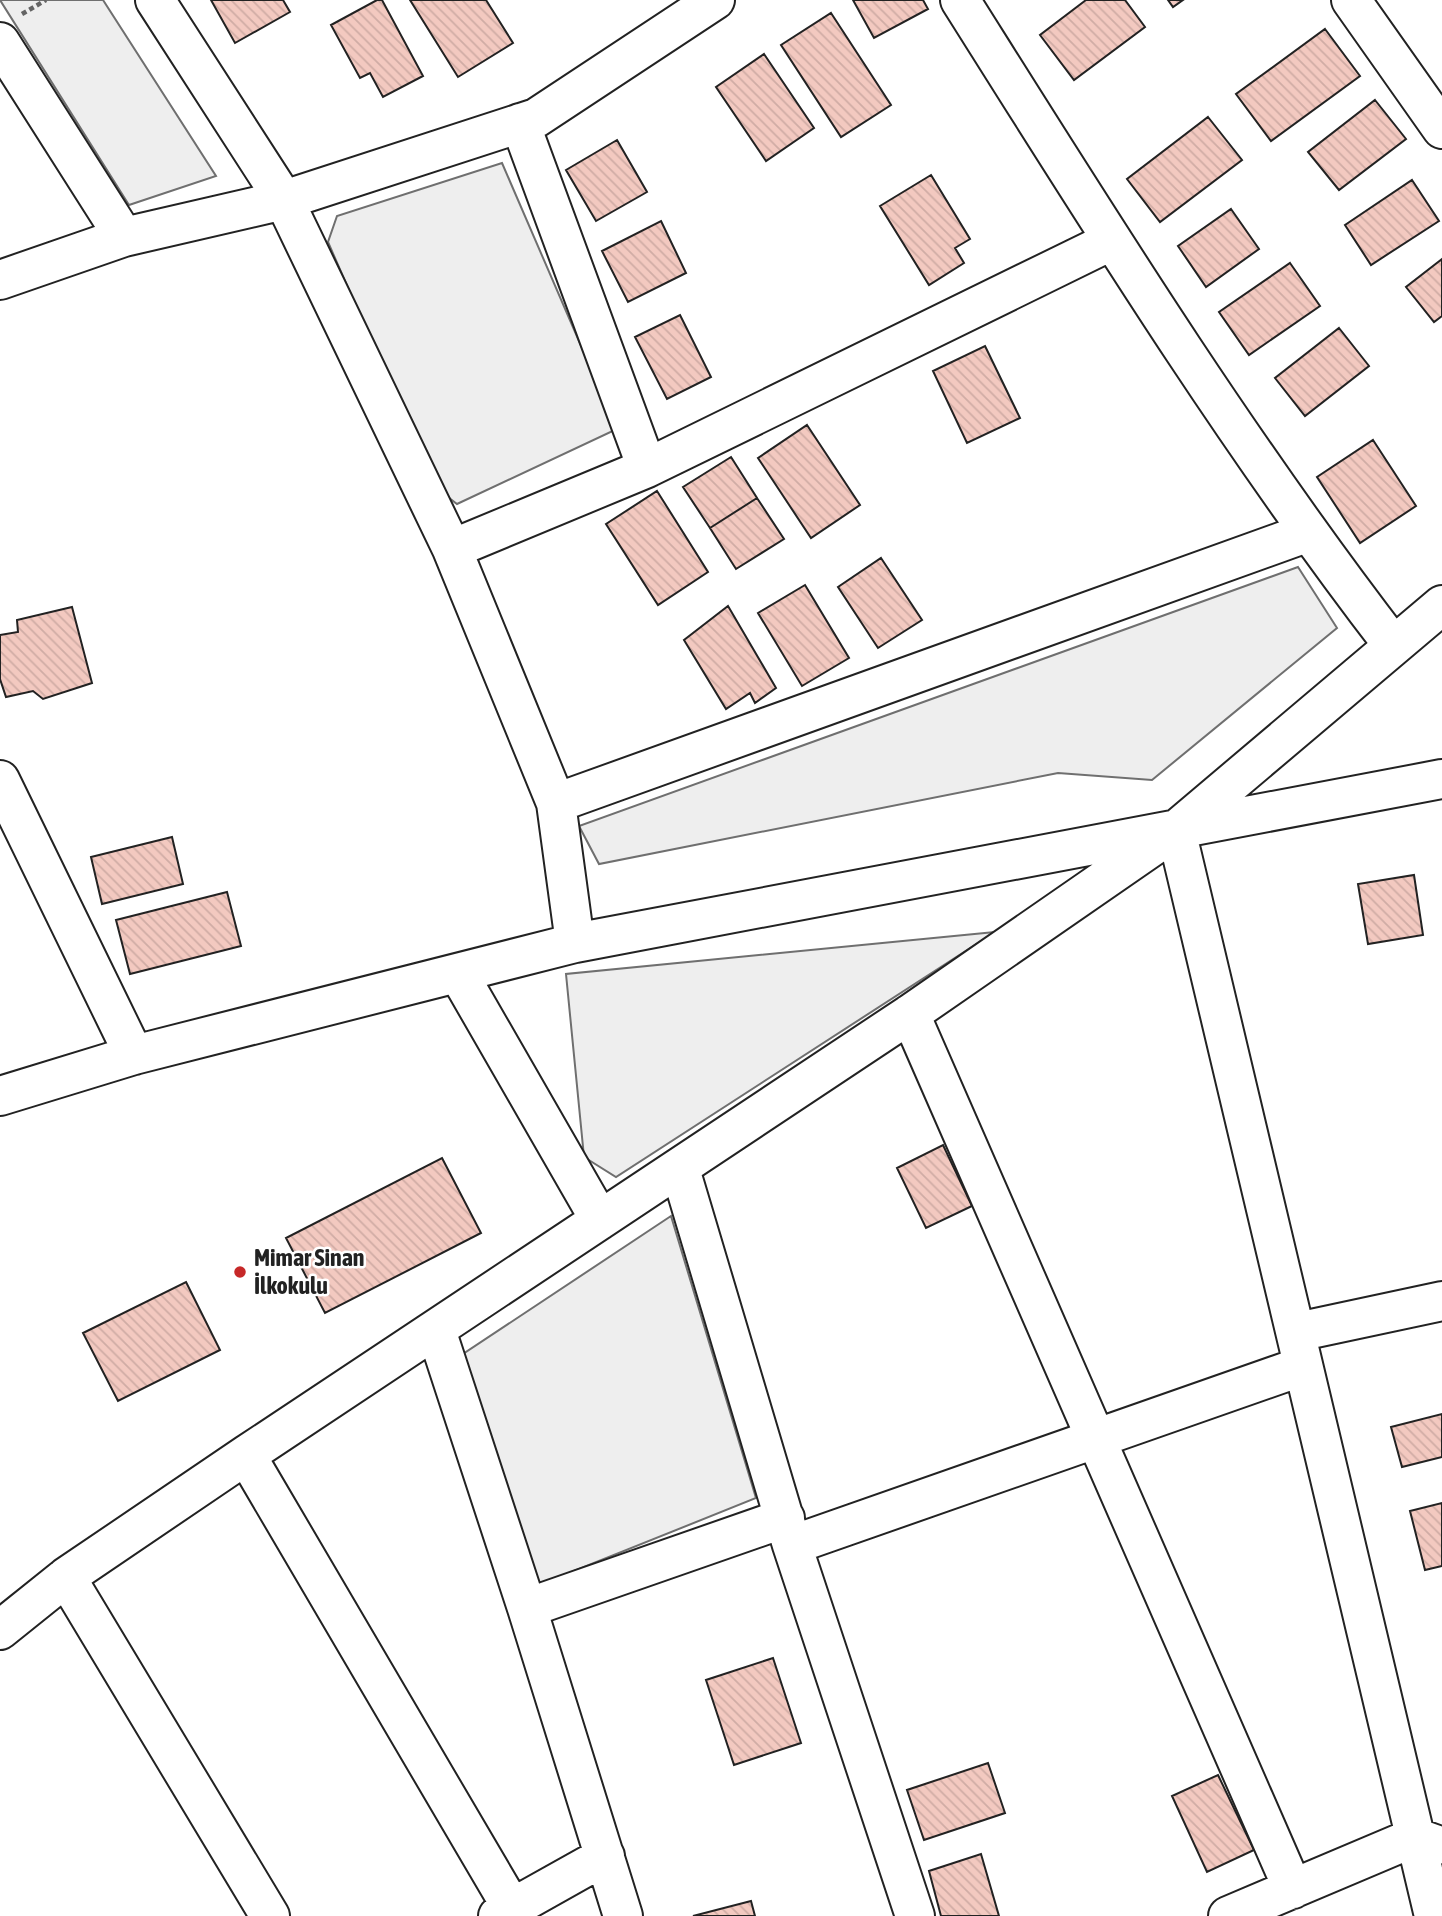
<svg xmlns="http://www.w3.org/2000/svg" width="1442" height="1916" viewBox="0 0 1442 1916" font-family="'Asap Condensed',sans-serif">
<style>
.green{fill:#eee;stroke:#6f6f6f;stroke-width:2}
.building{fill:url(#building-back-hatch);stroke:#222;stroke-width:2}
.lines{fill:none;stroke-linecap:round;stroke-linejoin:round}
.minor-casing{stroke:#222;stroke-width:42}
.path{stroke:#646464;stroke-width:4.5;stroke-dasharray:5 3.5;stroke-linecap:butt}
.minor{stroke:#fff;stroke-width:38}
.poi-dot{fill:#c62828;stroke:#fff;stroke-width:2.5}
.labels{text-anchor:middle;stroke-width:5;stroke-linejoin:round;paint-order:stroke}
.poi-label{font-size:24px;font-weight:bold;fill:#222;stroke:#fff;text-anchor:start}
</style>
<defs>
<pattern id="building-back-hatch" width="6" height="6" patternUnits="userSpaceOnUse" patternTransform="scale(1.75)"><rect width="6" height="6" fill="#f3c9c0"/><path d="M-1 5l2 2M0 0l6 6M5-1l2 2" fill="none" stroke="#d0aca5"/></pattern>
</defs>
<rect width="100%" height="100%" fill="#fff"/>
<!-- green -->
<path class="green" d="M0 0H103L216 176 129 205Z
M502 163 617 429 457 504 435 487 328 242 337 216Z
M1298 567 1337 628 1152 780 1058 773 599 864 579 826Z
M995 932 616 1177 584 1157 566 974Z
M671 1216 756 1498 539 1585 463 1354Z"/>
<!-- building -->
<path class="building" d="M211 0H283L290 12 235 43Z
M377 0H382L423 76 383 97 370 73 360 78 331 25Z
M410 0H486L513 43 458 77Z
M853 0H923L928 9 874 38Z
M1086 0H1125L1145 27 1074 80 1040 35Z
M1168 0H1183L1173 7Z
M831 13 891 105 841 137 781 45Z
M1325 29 1360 76 1271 141 1236 94Z
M764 54 814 128 766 161 716 87Z
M1375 100 1406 139 1339 190 1308 152Z
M1208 117 1242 160 1160 222 1127 179Z
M617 140 647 192 596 221 566 170Z
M931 175 970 239 955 248 964 263 929 285 880 206Z
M1412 180 1439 221 1371 265 1345 225Z
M1231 209 1259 249 1206 287 1178 246Z
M661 221 686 273 628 302 602 251Z
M1442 259V316L1434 322 1406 287Z
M1290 263 1320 306 1249 355 1219 312Z
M680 315 711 377 667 399 635 337Z
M1339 328 1369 366 1305 416 1275 378Z
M985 346 1020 418 967 443 933 371Z
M807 425 860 505 811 538 758 458Z
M1373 440 1416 506 1360 543 1317 477Z
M731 457 757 498 710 528 683 487Z
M657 491 708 572 658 605 606 524Z
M757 498 784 539 736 569 710 528Z
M881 558 922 620 878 648 838 587Z
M805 585 849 658 802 686 758 613Z
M728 606 776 688 755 703 750 693 726 709 684 640Z
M72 607 92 683 43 699 33 691 6 697 0 679V635L18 632 17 620Z
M172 837 183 884 102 904 91 857Z
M1414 875 1423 935 1368 944 1358 884Z
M227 892 241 946 130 974 116 920Z
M943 1145 972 1206 926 1228 897 1168Z
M442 1158 481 1233 325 1313 286 1238Z
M186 1282 220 1350 118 1401 83 1333Z
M1442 1414V1457L1402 1467 1391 1427Z
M1442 1503V1566L1425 1570 1410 1511Z
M773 1658 801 1743 734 1765 706 1680Z
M988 1763 1005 1813 924 1840 907 1790Z
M1218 1775 1254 1850 1207 1872 1172 1796Z
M981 1854 999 1916H941L929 1871Z
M751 1901 755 1916H693Z"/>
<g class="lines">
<defs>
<path id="minor" d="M155 0 284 200 452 549 556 803 575 943
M960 0C1098 219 1235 440 1393 645
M1351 0 1442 129
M0 42 124 237
M520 123 647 468
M0 280 124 237 284 200 536 118 715 0
M452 549 647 468 1111 241
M0 780 134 1055
M556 803 1306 533
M1176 830 1434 1916
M458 973 600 1220
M910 1014 1293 1889
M0 1096 134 1055 575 943 1442 779
M680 1169 792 1545 915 1916
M436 1330 527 1608 623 1916
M1297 1332 1442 1301
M246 1455 512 1908
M792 1545 1303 1366
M66 1577 270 1916
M527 1608 785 1518
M0 1630 66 1577 246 1455 910 1014 1176 830 1442 605
M498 1916 605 1856
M1228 1916 1415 1837 1437 1845"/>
</defs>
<!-- minor casing -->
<use href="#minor" class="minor-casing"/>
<!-- path -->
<path class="path" d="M22 14 46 0"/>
<!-- minor -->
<use href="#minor" class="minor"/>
</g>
<!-- markers -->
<circle class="poi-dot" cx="240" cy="1272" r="7"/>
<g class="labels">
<!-- poi labels -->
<g class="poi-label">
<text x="254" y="1266">Mimar Sinan<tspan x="254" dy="28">İlkokulu</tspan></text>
</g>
</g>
</svg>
